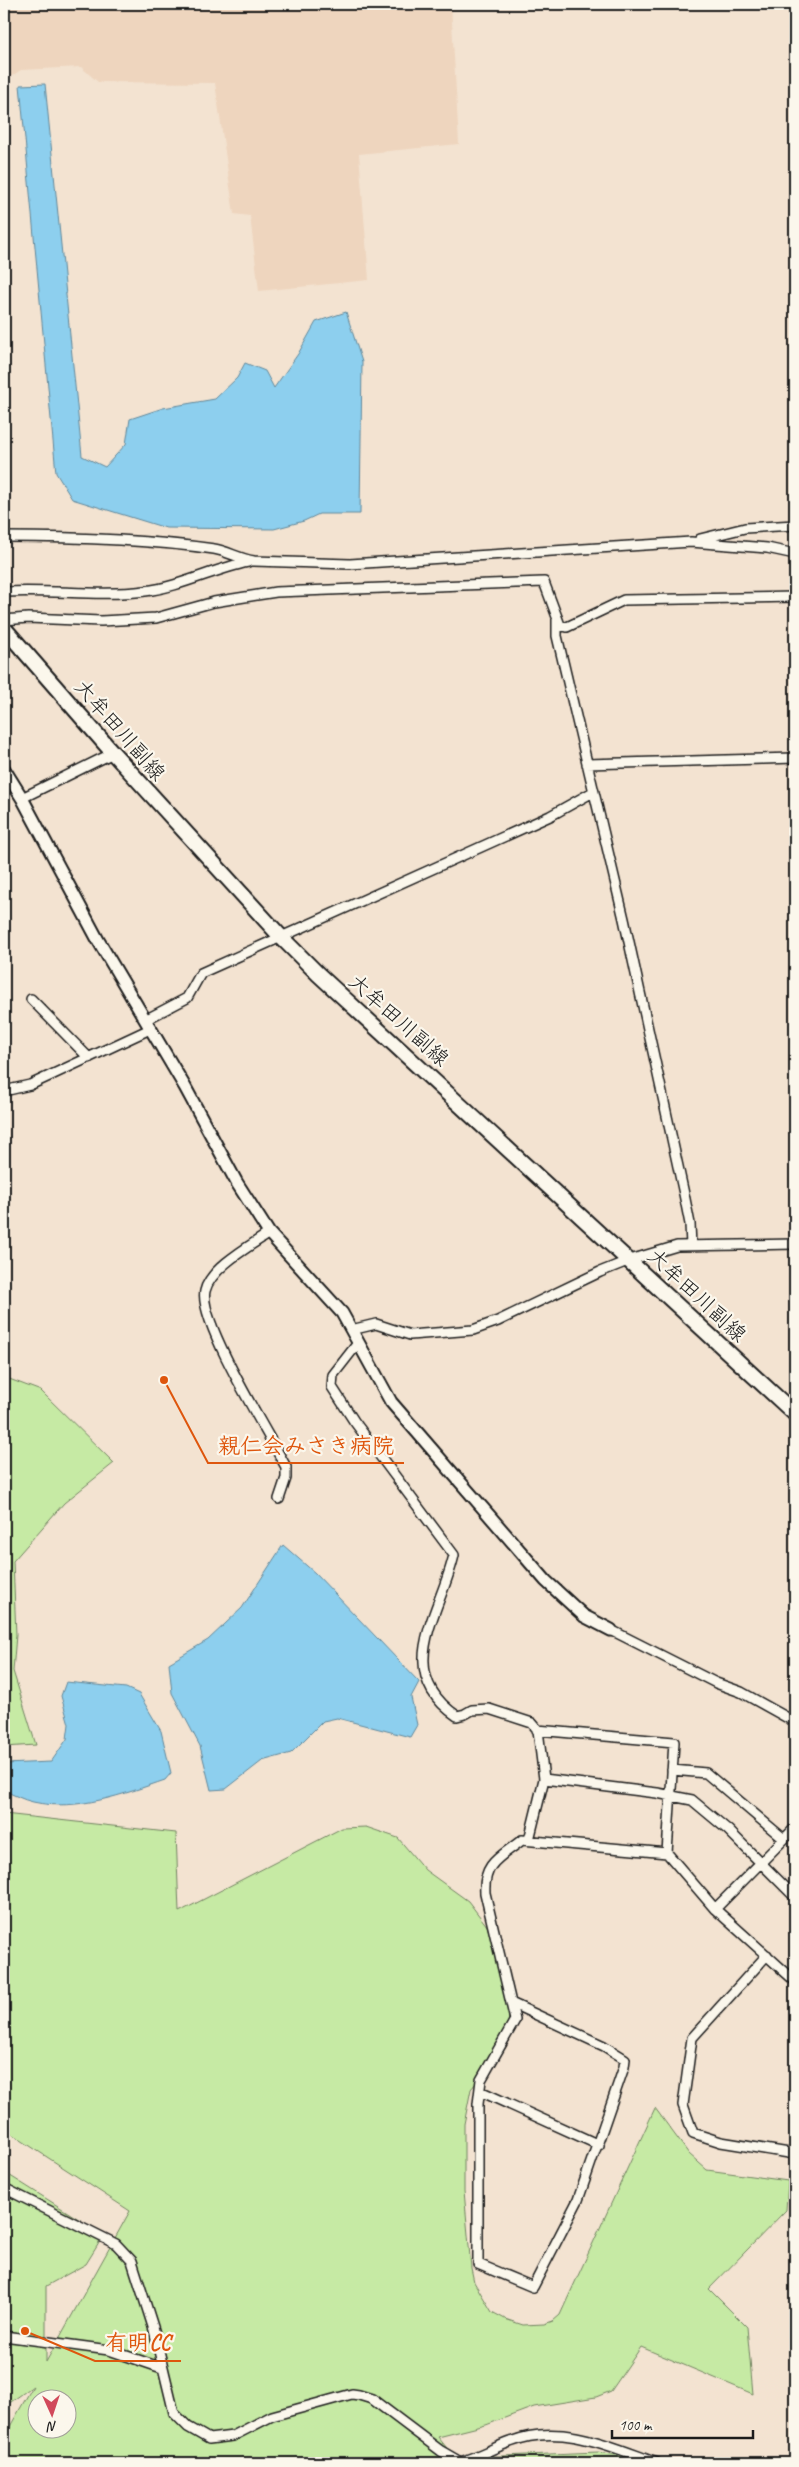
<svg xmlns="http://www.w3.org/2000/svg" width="799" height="2467" viewBox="0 0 799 2467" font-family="Caveat,'Klee One',sans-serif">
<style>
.built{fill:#eed5be}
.green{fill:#c6eaa4;stroke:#718360;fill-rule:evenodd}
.water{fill:#8dcfee;stroke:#60879a}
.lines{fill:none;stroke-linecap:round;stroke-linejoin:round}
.minor-casing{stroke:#1c1c1c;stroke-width:12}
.tertiary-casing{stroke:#1c1c1c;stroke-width:15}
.primary-casing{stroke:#1c1c1c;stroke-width:18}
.minor{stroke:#fbf7ec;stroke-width:9}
.tertiary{stroke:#fbf7ec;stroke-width:11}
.primary{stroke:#fbf7ec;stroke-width:14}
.labels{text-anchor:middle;stroke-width:4.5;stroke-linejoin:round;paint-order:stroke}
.street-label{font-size:21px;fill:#1c1c1c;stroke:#fbf7ec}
.leader{fill:none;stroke:#de560d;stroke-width:2}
.callout-dot{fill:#de560d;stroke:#fbf7ec;stroke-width:2}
.callout-label{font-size:22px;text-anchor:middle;font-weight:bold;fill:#de560d;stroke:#fbf7ec;stroke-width:4.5;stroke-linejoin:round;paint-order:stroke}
</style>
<rect width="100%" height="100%" fill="#f3e3d1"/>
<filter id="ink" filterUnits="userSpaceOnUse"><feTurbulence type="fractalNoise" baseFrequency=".02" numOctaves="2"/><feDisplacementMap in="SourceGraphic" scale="10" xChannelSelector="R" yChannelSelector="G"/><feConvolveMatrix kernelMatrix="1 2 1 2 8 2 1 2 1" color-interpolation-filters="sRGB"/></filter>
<g filter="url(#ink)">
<!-- built -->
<path class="built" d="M4 4H451L459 144 359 154 369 280 259 291 250 216 234 214 215 83 98 82 81 67 21 70 4 81Z"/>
<!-- green -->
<path class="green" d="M4 1377 41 1391 114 1463 64 1503 13 1561 16 1635 13 1671 36 1745 4 1747Z
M4 1814 176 1833 179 1912 342 1828 366 1827 398 1838 425 1870 468 1901 487 1926 511 1991 506 2047 471 2089 464 2124V2191L471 2268 474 2282 492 2312 505 2319 523 2325 544 2324 553 2321 560 2315 655 2108 689 2154 707 2170 788 2181 786 2210 709 2289 747 2327 753 2394 641 2347 611 2391 596 2397 534 2407 486 2425 438 2437 455 2458 598 2452 669 2463H4V2437L33 2386 4 2407V2172L104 2235 86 2264 46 2286V2362L130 2211 4 2129ZM38 2400H68V2430H38Z"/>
<!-- water -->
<path class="water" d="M45 84 82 456 105 467 126 444 130 419 163 408 215 399 237 378 245 363 265 371 274 388 298 354 316 322 346 312 362 362 360 514H319L304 521 274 529 166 528 72 499 56 473 20 85Z
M283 1545 315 1573 419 1682 411 1697 417 1725 410 1737 337 1718 323 1721 291 1753 262 1761 226 1789 211 1790 200 1746 172 1693 169 1663 208 1640 242 1608Z
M66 1682 126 1688 139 1694 161 1731 171 1773 165 1780C124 1794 77 1812 33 1802 23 1800 13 1794 4 1791V1764L51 1762 67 1739 69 1724 61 1696Z"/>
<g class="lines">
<defs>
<path id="minor" d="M4 537C74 537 144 539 214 549 227 551 240 559 254 561L350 564 691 542 767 548 795 554
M700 539 745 528 795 525
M4 592C51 589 98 597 145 591 180 587 214 569 248 562
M557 619V636L624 919 684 1194 690 1224 691 1246
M4 620 28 618 101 621 156 618 214 602 276 592 544 582 560 625 567 627 624 600 795 597
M587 764 795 758
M22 798 113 753
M31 999 89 1058
M145 1020 187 998 201 973 550 816 593 792
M4 1091 30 1085 150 1029
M269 1233C250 1246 210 1268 205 1291 198 1321 269 1435 286 1467V1478L279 1499
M351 1330 376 1324 410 1335 473 1330 498 1321 600 1272 630 1260 677 1246 795 1244
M358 1343 333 1375 332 1387 354 1421 454 1555C442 1610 391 1672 457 1716L465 1714 472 1710 489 1709 532 1723 538 1730 544 1779 529 1840
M611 1630 716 1683 741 1692 795 1722
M537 1730 674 1742 667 1853 715 1909 795 1981
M672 1770 706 1773 784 1839
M544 1779 657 1793 692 1800 728 1830 795 1897
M715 1909 795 1828
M767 1955 692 2038 683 2105 693 2133 721 2142 795 2154
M511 2003 604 2046 625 2059 624 2067 578 2200 533 2287 478 2264V2104L481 2080 515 2020 485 1893C483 1862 501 1857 522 1840L667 1853
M480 2091 599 2145
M4 2188 116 2244 132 2261 154 2330 174 2413 188 2427 209 2439 233 2436 272 2416 352 2394 359 2395 372 2399 441 2451 460 2462C478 2457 493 2448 510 2442 560 2422 610 2446 657 2463
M4 2336 109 2350 162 2368"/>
<path id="tertiary" d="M4 769 22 798 98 940 185 1087 237 1183 269 1233 342 1313 391 1402 546 1581 584 1616 611 1630"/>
<path id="primary" d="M4 628 113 753 281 937 318 974 795 1414"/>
</defs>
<!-- minor casing -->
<use href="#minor" class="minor-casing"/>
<!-- tertiary casing -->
<use href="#tertiary" class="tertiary-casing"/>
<!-- primary casing -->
<use href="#primary" class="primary-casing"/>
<!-- minor -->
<use href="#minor" class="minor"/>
<!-- tertiary -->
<use href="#tertiary" class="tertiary"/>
<!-- primary -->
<use href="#primary" class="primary"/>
</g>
</g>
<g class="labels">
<!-- street labels -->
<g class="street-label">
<text transform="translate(120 730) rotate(49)" y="7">大牟田川副線</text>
<text transform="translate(399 1020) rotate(42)" y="7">大牟田川副線</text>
<text transform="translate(697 1295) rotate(43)" y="7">大牟田川副線</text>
</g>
</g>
<!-- callouts -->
<path class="leader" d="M164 1380L208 1463H404M25 2331L95 2361H181"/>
<g class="callout-dot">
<circle cx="164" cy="1380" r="5"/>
<circle cx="25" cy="2331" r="5"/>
</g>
<g class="callout-label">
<text x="306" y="1453">親仁会みさき病院</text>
<text x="138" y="2350">有明CC</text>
</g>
<!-- margin -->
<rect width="799" height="2467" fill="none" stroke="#fbf7ec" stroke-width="20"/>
<rect x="10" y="10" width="779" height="2447" fill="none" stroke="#1c1c1c" stroke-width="2" filter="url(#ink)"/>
<!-- north arrow -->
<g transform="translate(52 2414) rotate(177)"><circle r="24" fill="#fbf7ec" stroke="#a29f99"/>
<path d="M0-4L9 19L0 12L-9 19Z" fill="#d1495b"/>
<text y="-8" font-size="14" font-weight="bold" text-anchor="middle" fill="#1c1c1c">N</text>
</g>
<!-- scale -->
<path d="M612 2430v8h141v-8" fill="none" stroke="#1c1c1c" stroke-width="2.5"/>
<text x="619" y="2430" font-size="15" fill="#1c1c1c" stroke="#fbf7ec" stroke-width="4" paint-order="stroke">100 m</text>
</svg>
